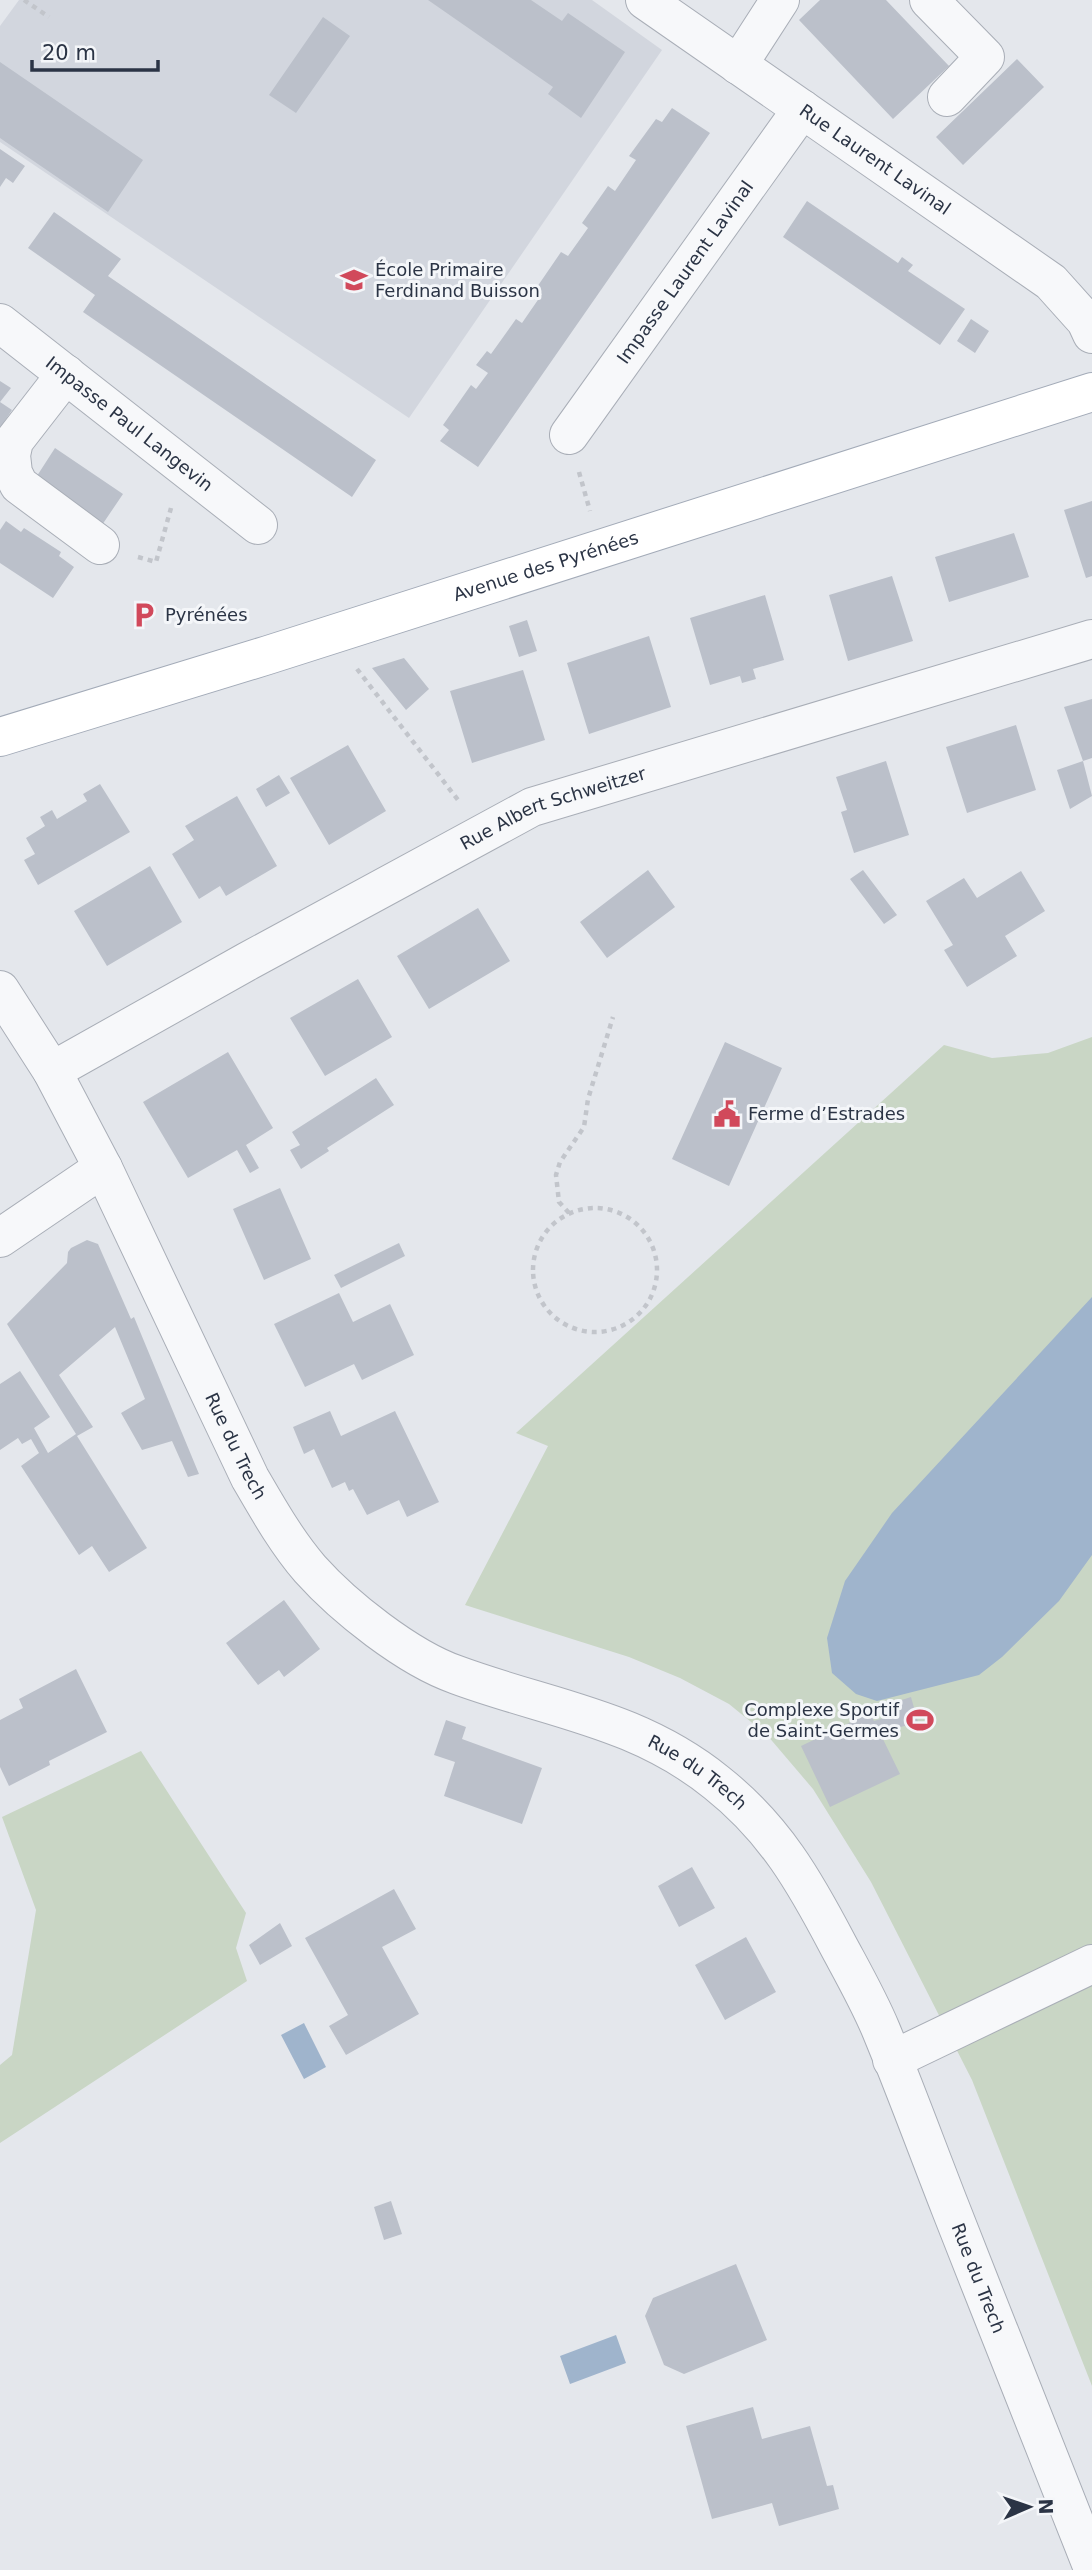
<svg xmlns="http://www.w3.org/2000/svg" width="1092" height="2570" viewBox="0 0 1092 2570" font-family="'DejaVu Sans',sans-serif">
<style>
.built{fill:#d2d6de}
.green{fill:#c9d6c5}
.water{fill:#9fb4cc}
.building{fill:#bbc0ca}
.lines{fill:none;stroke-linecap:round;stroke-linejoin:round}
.minor-casing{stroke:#a9aeb7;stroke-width:40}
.major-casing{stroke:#a3abb8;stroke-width:40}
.path{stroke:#c2c5cb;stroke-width:4.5;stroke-dasharray:5 5;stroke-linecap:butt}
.minor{stroke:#f7f8fa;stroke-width:38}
.major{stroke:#fff;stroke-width:38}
.labels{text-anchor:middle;stroke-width:6;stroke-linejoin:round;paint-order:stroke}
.street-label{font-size:18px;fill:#2b3445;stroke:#f4f6f9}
.poi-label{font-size:18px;fill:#2b3445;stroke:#f4f6f9;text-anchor:start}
</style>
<rect width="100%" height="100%" fill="#e4e7ec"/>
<!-- built -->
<path class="built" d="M19 0H592L662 50 409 418 0 142V26Z"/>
<!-- green -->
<path class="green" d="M1092 1037V2386L972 2080 871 1882 813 1789 767 1735 729 1704 680 1678 629 1657 465 1605 548 1446 516 1433 944 1045 992 1058 1048 1053Z
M141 1751 246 1913 236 1948 247 1981 0 2143V2065L12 2055 36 1910 2 1817Z"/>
<!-- water -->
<path class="water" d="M1092 1297V1555L1059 1601 1002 1657 979 1675 877 1701 856 1694 832 1673 827 1638 845 1581 892 1513Z
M304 2023 326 2067 304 2079 281 2035Z
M616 2335 626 2363 570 2384 560 2356Z"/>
<!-- building -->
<path class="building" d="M428 0H531L562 21 568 13 625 52 581 118 548 94 553 87Z
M820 0H886L949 66 893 119 799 20Z
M323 17 350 36 296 113 269 95Z
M1017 59 1044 87 963 165 936 137Z
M0 62 143 160 108 212 0 138Z
M672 108 710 133 478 467 440 441 449 430 443 425 471 385 476 389 488 373 476 365 487 351 491 354 516 319 522 323 542 294 535 290 561 252 568 256 588 228 582 223 608 186 615 191 636 160 629 156 656 119 662 122Z
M0 149 25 166 13 183 6 178 0 187Z
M807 201 898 263 902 257 913 265 908 271 965 309 940 345 783 237Z
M54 212 121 259 108 276 376 460 352 497 83 312 95 295 28 248Z
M971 319 989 331 975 353 957 341Z
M0 381 11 388 0 402 12 410 0 428Z
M55 448 123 494 102 525 35 479Z
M1092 501V576L1086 578 1064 510Z
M6 521 21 532 24 528 61 552 59 556 74 567 53 598 0 563V530Z
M1014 533 1029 577 949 602 935 557Z
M892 576 913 641 848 661 829 595Z
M765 595 784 660 753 669 756 679 742 683 740 676 710 685 690 618Z
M527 620 537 651 519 657 509 626Z
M649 636 671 707 589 734 567 663Z
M404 658 429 689 406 710 372 668Z
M523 670 545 740 472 763 450 691Z
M1092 699V758L1083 761 1064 707Z
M1016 725 1036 790 967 813 946 747Z
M348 745 386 811 329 845 290 778Z
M886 761 909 835 854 853 841 812 847 810 836 777Z
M1083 761 1092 796 1070 809 1057 770Z
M279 775 290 793 266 807 256 789Z
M100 784 130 832 38 885 24 860 35 854 26 838 45 826 40 817 52 810 57 819 87 801 83 794Z
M237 796 277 866 226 896 220 886 199 899 172 854 194 840 185 826Z
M150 866 182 922 107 966 74 911Z
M648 870 675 907 607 958 580 922Z
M863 870 897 915 884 924 850 879Z
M1021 871 1045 911 1005 936 1017 956 967 987 944 950 953 945 926 901 964 878 977 898Z
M478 908 510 961 429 1009 397 956Z
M358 979 392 1037 325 1076 290 1018Z
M725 1042 782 1068 729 1186 672 1159Z
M228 1052 273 1128 246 1145 259 1168 250 1173 237 1150 188 1178 143 1102Z
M376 1078 394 1105 327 1148 329 1151 301 1169 290 1150 300 1145 292 1132Z
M280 1188 311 1259 264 1280 233 1209Z
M87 1240 98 1244 131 1319 134 1317 199 1474 188 1477 172 1441 142 1450 121 1413 145 1399 115 1327 59 1375 93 1427 77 1436 147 1548 109 1572 92 1546 79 1555 21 1466 39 1453 31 1439 22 1444 18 1438 0 1450V1384L20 1371 50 1417 34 1428 48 1453 76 1434 7 1324 67 1263 68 1252 71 1248Z
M399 1243 405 1256 341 1288 334 1275Z
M339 1293 353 1322 390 1304 414 1355 362 1380 354 1364 305 1387 274 1324Z
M330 1411 341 1436 395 1411 439 1502 407 1517 399 1500 367 1515 353 1489 349 1491 345 1482 332 1488 314 1449 304 1454 293 1427Z
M284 1600 320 1649 284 1677 279 1670 258 1685 226 1643Z
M76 1669 107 1732 49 1761 50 1765 9 1786 0 1767V1720L23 1708 19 1699Z
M911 1697 918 1722 880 1733 900 1774 830 1807 801 1746 870 1713 874 1721 890 1716 886 1705Z
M446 1720 466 1727 462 1739 542 1768 522 1824 444 1796 455 1762 434 1755Z
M692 1867 715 1908 679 1927 658 1886Z
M394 1889 416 1929 382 1947 419 2014 346 2055 329 2026 348 2015 305 1938Z
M280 1923 292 1946 260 1965 249 1945Z
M746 1937 776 1992 725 2020 695 1965Z
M391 2201 402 2234 384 2240 374 2207Z
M736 2264 767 2340 684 2374 664 2365 645 2316 653 2298Z
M753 2407 762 2439 810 2426 827 2486 833 2485 839 2509 779 2526 772 2503 712 2519 686 2426Z"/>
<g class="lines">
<defs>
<g id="minor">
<path id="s1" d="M645 0 1051 282 1086 321 1092 334"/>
<path d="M929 0 985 57 947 97"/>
<path d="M738 65 780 0"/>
<path id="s2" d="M0 323 258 525"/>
<path d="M66 374 14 441 11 455 13 473 19 485 100 545"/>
<path id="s3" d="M569 435 802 109"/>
<path id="s4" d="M0 990 52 1071 103 1168 250 1478C268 1509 286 1541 310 1569 344 1607 408 1658 457 1675 549 1709 637 1718 717 1783 775 1829 805 1882 838 1945 853 1973 869 2001 881 2030 905 2088 927 2148 950 2207 997 2327 1045 2447 1092 2566"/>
<path id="s5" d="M52 1071 248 961 532 807 1092 639"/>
<path d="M0 1238 103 1168"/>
<path d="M892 2060 1092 1964"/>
</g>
<g id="major">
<path id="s6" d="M0 737 268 655 1092 392"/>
</g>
</defs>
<!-- minor casing -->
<use href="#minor" class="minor-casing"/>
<!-- major casing -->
<use href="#major" class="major-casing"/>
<!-- path -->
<path class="path" d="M24 0 49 17
M579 472 590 511
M138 557 156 562 171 508
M357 669 458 800
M533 1270a62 62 0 1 1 124 0a62 62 0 1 1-124 0Z
M569 1213 559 1202 556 1175 560 1162 584 1127 588 1099 613 1017"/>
<!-- minor -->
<use href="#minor" class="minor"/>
<!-- major -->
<use href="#major" class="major"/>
</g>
<!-- icons -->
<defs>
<symbol id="school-bare" viewBox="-9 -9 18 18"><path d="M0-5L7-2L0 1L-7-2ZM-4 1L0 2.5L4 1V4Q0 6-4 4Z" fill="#d1495b" stroke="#f4f6f9" stroke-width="2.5" paint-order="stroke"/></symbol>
<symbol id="parking-bare" viewBox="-9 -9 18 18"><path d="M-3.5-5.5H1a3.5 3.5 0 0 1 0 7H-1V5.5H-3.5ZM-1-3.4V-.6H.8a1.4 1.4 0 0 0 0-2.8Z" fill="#d1495b" stroke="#f4f6f9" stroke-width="2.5" paint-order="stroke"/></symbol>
<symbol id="civic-bare" viewBox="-9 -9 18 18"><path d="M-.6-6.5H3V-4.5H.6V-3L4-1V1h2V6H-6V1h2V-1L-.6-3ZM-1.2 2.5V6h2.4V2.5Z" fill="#d1495b" stroke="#f4f6f9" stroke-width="2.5" paint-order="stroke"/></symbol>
<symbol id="stadium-bare" viewBox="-9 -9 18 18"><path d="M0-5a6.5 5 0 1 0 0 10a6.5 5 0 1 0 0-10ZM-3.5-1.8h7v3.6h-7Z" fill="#d1495b" stroke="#f4f6f9" stroke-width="2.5" paint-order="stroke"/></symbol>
</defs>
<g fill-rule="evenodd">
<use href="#school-bare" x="335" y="261" width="38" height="38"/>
<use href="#parking-bare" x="125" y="596" width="38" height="38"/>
<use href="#civic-bare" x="708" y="1095" width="38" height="38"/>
<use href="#stadium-bare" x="901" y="1701" width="38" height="38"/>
</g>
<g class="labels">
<!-- street labels -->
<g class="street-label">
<text dy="6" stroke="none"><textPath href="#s1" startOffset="280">Rue Laurent Lavinal</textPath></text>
<text dy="6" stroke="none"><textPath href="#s3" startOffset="200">Impasse Laurent Lavinal</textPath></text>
<text dy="6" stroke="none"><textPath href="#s2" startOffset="164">Impasse Paul Langevin</textPath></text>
<text dy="6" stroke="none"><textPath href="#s6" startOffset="572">Avenue des Pyrénées</textPath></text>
<text dy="6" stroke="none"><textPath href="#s5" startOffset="567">Rue Albert Schweitzer</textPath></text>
<text dy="6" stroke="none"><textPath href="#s4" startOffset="514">Rue du Trech</textPath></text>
<text dy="6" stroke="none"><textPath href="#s4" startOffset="1102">Rue du Trech</textPath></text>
<text dy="6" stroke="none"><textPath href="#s4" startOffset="1690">Rue du Trech</textPath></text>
</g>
<!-- poi labels -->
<g class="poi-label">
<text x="375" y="276">École Primaire<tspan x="375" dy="21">Ferdinand Buisson</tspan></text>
<text x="165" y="621">Pyrénées</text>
<text x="748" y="1120">Ferme d’Estrades</text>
<text x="899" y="1716" text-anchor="end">Complexe Sportif<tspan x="899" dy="21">de Saint-Germes</tspan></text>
</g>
</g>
<!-- north arrow -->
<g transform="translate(1029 2507) rotate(88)" stroke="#f4f6f9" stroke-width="5" paint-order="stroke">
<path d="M0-5L12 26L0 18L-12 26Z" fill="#2b3445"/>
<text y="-10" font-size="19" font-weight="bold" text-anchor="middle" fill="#2b3445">N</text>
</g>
<!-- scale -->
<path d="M32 60v10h126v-10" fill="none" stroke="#2b3445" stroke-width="3.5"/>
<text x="42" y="60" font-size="21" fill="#2b3445" stroke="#f4f6f9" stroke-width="5" paint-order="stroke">20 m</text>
</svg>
